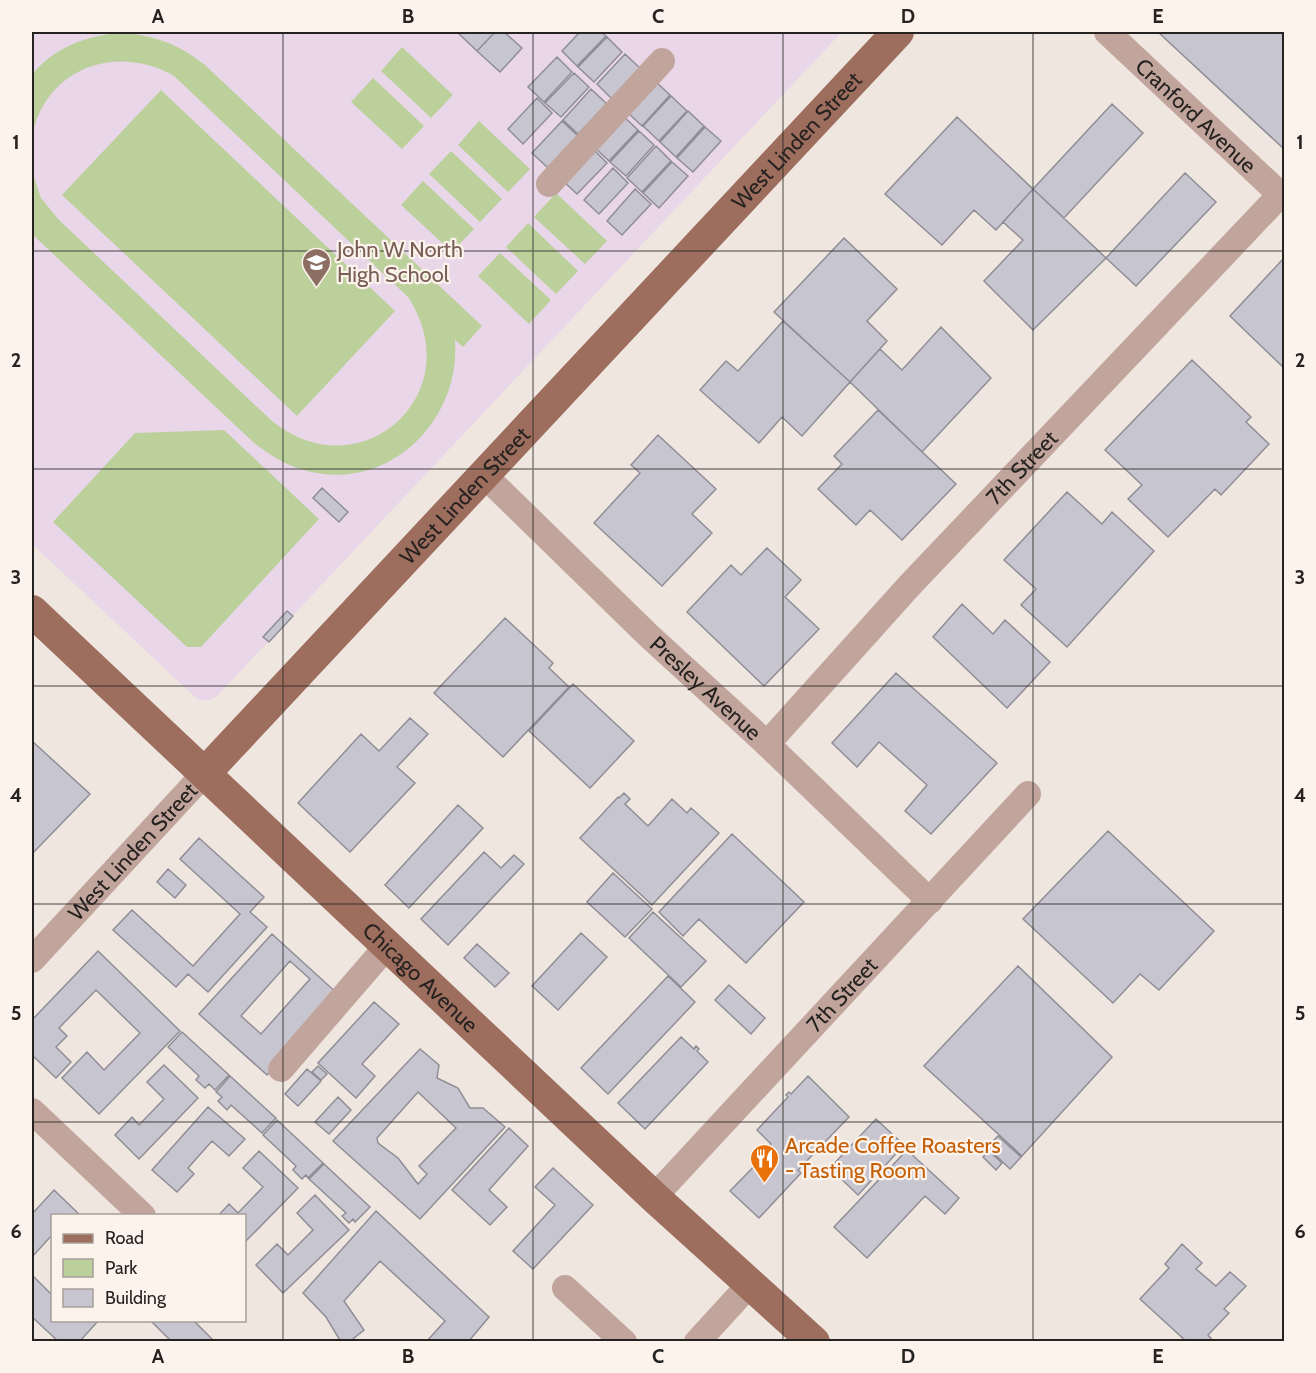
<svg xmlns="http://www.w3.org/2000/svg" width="1316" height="1373" viewBox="0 0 1316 1373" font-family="Cabin,sans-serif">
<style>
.education{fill:#e9d7e9}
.green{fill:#bcd09c}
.building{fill:#c7c5cf;stroke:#8f8d96;stroke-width:1.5;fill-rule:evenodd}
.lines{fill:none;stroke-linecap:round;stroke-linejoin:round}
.minor{stroke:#c1a59d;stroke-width:26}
.major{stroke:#9d6d5e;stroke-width:32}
.grid{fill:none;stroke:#262220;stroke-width:1.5;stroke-opacity:0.55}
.labels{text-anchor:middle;stroke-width:4.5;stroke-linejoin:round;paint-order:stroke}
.street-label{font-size:22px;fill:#262220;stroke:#fcf3ec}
.education-label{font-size:22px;fill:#785e54;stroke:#fcf3ec;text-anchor:start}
.food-label{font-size:22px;fill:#c56008;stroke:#fcf3ec;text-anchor:start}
.neatline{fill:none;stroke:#262220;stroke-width:2}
.grid-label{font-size:20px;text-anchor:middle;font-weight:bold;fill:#262220}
</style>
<rect width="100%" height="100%" fill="#efe6df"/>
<!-- education -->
<path class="education" d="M32 32H842L217 696 208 701 197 699 32 544Z"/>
<!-- green -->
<path class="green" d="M119 33C152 34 179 44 205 65L482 326 463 347 455 340C461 424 384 496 300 469 282 463 267 453 253 442L32 234V171L41 198 59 220 272 421C361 493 471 393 408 297L174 76C116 43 46 68 32 136V75C53 48 85 36 119 33Z
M402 47 453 95 431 118 381 71Z
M373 78 424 126 402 149 351 102Z
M161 90 395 311 297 416 62 195Z
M479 121 530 169 508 192 458 145Z
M451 151 502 199 480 222 429 174Z
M423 181 474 229 452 252 401 205Z
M556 193 607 241 585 264 534 217Z
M528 223 578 271 556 294 506 247Z
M500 253 551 300 529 324 478 276Z
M224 430 319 519 201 647H187L53 522 135 433Z"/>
<!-- building -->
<path class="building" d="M457 32H495L477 51Z
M495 32H504L522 48 500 72 477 51Z
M580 32H601L606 36 577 66 562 51Z
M1158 32H1284V149Z
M607 37 622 52 594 82 578 67Z
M625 54 640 68 612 99 597 84Z
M557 57 572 72 544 102 528 87Z
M574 73 589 87 561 117 545 103Z
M654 80 670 95 642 126 626 111Z
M591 89 607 104 578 134 563 120Z
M671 96 687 111 659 141 643 126Z
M537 98 552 113 523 144 508 129Z
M1112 104 1143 133 1064 218 1033 189Z
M688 111 704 126 676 157 660 142Z
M622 115 638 130 609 161 593 146Z
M957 117 1033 189 996 230 974 210 942 245 885 194Z
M562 121 578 136 548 168 532 153Z
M705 127 721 141 693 172 677 158Z
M639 131 654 145 626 176 610 162Z
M656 146 671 161 642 192 627 178Z
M592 148 607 163 577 194 562 180Z
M672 162 688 176 659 208 643 193Z
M613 168 628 183 599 214 584 200Z
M1185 173 1216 202 1136 286 1106 258Z
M635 189 651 204 622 235 607 221Z
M1033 189 1106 258 1033 330 984 281 1023 240 1003 222Z
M844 238 897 289 867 321 887 341 850 382 774 312Z
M1283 259 1284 260V368L1230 316Z
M783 321 850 382 802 436 782 417 759 443 700 390 726 361 738 371Z
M941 327 991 378 922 452 850 382 880 349 902 370Z
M1192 360 1251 417 1246 422 1269 444 1221 495 1215 489 1168 537 1128 499 1142 485 1105 450Z
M878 410 956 484 902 540 870 510 856 525 818 489 842 464 834 456Z
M658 435 716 489 692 514 712 533 662 586 594 523 640 473 631 465Z
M322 488 348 512 339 522 313 498Z
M1067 492 1102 524 1112 512 1154 551 1067 647 1021 605 1036 589 1004 560Z
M767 548 801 580 785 597 819 629 764 686 687 612 731 565 741 575Z
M962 604 993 634 1005 620 1050 662 1007 708 933 637Z
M287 611 293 616 269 642 263 637Z
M505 618 553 663 549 668 569 687 503 757 434 693Z
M896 673 997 763 931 834 905 811 927 785 879 742 857 767 832 743Z
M573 684 634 741 590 788 529 731Z
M410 718 428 734 397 767 415 783 350 852 298 803 361 734 379 751Z
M32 741 90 794 32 854Z
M624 793 630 799 625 804 648 826 672 799 687 813 691 808 719 833 652 905 580 838 618 797 619 798Z
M458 805 483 828 409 908 385 885Z
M1108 831 1214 931 1159 990 1140 974 1113 1003 1023 919Z
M732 834 804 902 746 963 699 919 683 936 659 912Z
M199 838 264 897 250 912 267 927 208 992 188 974 176 987 113 930 132 910 193 966 240 914 180 859Z
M484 852 501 868 514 855 524 864 448 945 421 919Z
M168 869 186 885 175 898 157 882Z
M613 873 652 909 625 937 587 902Z
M653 912 706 961 681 987 629 938Z
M581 933 607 957 558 1010 532 986Z
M272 934 340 996 267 1075 199 1014ZM290 961 310 979 261 1034 241 1016Z
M477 944 509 973 495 987 464 958Z
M98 951 180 1031 99 1114 62 1078 87 1052 104 1070 140 1033 96 990 59 1028 67 1036 56 1047 71 1062 56 1078 32 1055V1020Z
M1018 966 1112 1057 1022 1156 924 1066Z
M668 976 695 1002 608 1094 581 1068Z
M729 985 765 1018 751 1034 715 1000Z
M374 1002 399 1024 362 1064 375 1076 356 1098 318 1063Z
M182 1032 229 1075 215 1090 209 1084 205 1088 196 1080 199 1076 168 1047Z
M681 1037 694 1049 696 1046 699 1049 697 1051 708 1062 645 1129 618 1103Z
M420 1049 439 1065 437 1078 458 1088 470 1108H483L505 1127 420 1219 333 1141ZM418 1092 456 1128 419 1166 427 1174 418 1184 398 1158 378 1143 377 1138Z
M164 1065 198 1098 139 1159 115 1135 132 1117 139 1125 164 1099 147 1082Z
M318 1066 327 1074 321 1080 312 1072Z
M307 1069 321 1081 298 1106 285 1094Z
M230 1076 276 1118 262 1133 231 1105 227 1110 218 1101 222 1097 216 1092Z
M808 1076 849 1117 798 1170 801 1173 759 1218 730 1191 771 1149 769 1146 771 1144 757 1130 788 1097 786 1095 789 1092 791 1094Z
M338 1097 351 1110 329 1134 315 1122Z
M208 1107 245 1139 229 1156 212 1141 188 1168 194 1174 177 1192 152 1170Z
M876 1119 904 1145 858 1195 830 1168Z
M277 1120 323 1163 308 1178 306 1175 302 1179 293 1170 296 1166 263 1135Z
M509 1128 528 1146 489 1190 507 1207 490 1225 452 1190Z
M998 1136 1021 1157 1010 1169 987 1147Z
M907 1150 959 1198 945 1214 925 1196 867 1258 834 1227Z
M259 1151 298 1188 244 1243V1216H218L229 1204 238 1213 263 1187 243 1168Z
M989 1151 1002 1163 996 1170 983 1157Z
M324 1164 370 1207 355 1222 353 1219 349 1223 342 1216 346 1213 309 1179Z
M553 1168 593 1205 533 1269 513 1251 555 1205 535 1187Z
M54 1190 81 1216H52V1235L32 1257V1214Z
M315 1195 349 1230 283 1293 256 1265 277 1244 288 1255 313 1230 297 1213Z
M376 1211 489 1317 468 1342H426L445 1321 380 1261 344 1301 364 1330 349 1342H341L326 1317 303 1293Z
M1182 1244 1202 1263 1196 1269 1216 1286 1230 1272 1246 1286 1224 1309 1229 1313 1208 1335 1214 1342H1187L1140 1299 1169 1268 1165 1264Z
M32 1275 52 1295V1320H99L79 1342H59L32 1317Z
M150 1320H193L215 1342H172Z"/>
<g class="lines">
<!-- minor -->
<g class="minor">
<path id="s1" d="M1107 32 1284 198"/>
<path d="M549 184 662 61"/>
<path id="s2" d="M483 474 648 635 767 744 930 901"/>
<path id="s3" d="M767 744 909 586 1281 194"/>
<path id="s4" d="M32 960 205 773"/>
<path d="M281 1069 388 945"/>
<path d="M32 1111 143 1216"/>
<path id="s5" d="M654 1197 1028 794"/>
<path d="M565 1288 624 1342"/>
<path d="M697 1342 750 1284"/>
</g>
<!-- major -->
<g class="major">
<path id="s6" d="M32 611 654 1197 814 1342"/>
<path id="s7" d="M205 773 898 32"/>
</g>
</g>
<!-- grid -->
<path class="grid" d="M283 32V1342M533 32V1342M783 32V1342M1033 32V1342M32 251H1284M32 469H1284M32 686H1284M32 904H1284M32 1122H1284"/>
<!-- icons -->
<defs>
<symbol id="school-pin" viewBox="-11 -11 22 30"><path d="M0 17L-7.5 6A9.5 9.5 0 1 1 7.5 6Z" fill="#8d6e63" stroke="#fcf3ec"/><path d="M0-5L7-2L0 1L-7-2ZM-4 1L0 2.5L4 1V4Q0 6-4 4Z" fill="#fff"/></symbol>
<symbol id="restaurant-pin" viewBox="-11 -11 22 30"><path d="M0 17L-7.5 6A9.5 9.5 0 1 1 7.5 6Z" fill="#e8710a" stroke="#fcf3ec"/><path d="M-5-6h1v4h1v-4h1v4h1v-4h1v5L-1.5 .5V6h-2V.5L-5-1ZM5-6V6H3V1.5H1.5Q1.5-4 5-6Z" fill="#fff"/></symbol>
</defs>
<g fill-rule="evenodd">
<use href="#school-pin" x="300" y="246" width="33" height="45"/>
<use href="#restaurant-pin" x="748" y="1142" width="33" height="45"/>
</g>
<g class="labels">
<!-- street labels -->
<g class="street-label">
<text dy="8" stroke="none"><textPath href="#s1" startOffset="122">Cranford Avenue</textPath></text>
<text dy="8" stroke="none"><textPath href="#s7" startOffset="866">West Linden Street</textPath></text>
<text dy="8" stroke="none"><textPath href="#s3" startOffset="376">7th Street</textPath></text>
<text dy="8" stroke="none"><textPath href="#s7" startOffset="380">West Linden Street</textPath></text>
<text dy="8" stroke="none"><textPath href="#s2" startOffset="309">Presley Avenue</textPath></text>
<text dy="8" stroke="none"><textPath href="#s4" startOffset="148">West Linden Street</textPath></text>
<text dy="8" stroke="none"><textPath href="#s6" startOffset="534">Chicago Avenue</textPath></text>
<text dy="8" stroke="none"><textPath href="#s5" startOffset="276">7th Street</textPath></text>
</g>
<!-- education labels -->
<g class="education-label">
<text x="337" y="257">John W North<tspan x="337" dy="25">High School</tspan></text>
</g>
<!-- food labels -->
<g class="food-label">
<text x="785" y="1153">Arcade Coffee Roasters<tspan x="785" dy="25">- Tasting Room</tspan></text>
</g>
</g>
<!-- border -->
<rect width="1316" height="1373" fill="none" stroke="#fcf3ec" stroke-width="66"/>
<!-- legend -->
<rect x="51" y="1214" width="195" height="108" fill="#fcf3ec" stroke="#a69f9a" stroke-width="1.5"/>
<rect x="63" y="1234" width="30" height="9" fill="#9d6d5e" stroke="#a69f9a" stroke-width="1.5"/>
<text x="105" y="1244" font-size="18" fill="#262220">Road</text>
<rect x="63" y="1259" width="30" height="18" fill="#bcd09c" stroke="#a69f9a" stroke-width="1.5"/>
<text x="105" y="1274" font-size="18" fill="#262220">Park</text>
<rect x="63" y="1289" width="30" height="18" fill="#c7c5cf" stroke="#a69f9a" stroke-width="1.5"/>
<text x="105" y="1304" font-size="18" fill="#262220">Building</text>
<rect x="33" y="33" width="1250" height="1307" class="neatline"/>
<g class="grid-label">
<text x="158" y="23">A</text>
<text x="408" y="23">B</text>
<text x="658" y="23">C</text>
<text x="908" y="23">D</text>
<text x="1158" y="23">E</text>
<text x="16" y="149">1</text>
<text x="1300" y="149">1</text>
<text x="16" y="367">2</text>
<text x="1300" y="367">2</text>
<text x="16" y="584">3</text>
<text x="1300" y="584">3</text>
<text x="16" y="802">4</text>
<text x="1300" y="802">4</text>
<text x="16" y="1020">5</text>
<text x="1300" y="1020">5</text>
<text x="16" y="1238">6</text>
<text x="1300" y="1238">6</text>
<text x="158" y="1363">A</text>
<text x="408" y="1363">B</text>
<text x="658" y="1363">C</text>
<text x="908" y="1363">D</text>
<text x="1158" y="1363">E</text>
</g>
</svg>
